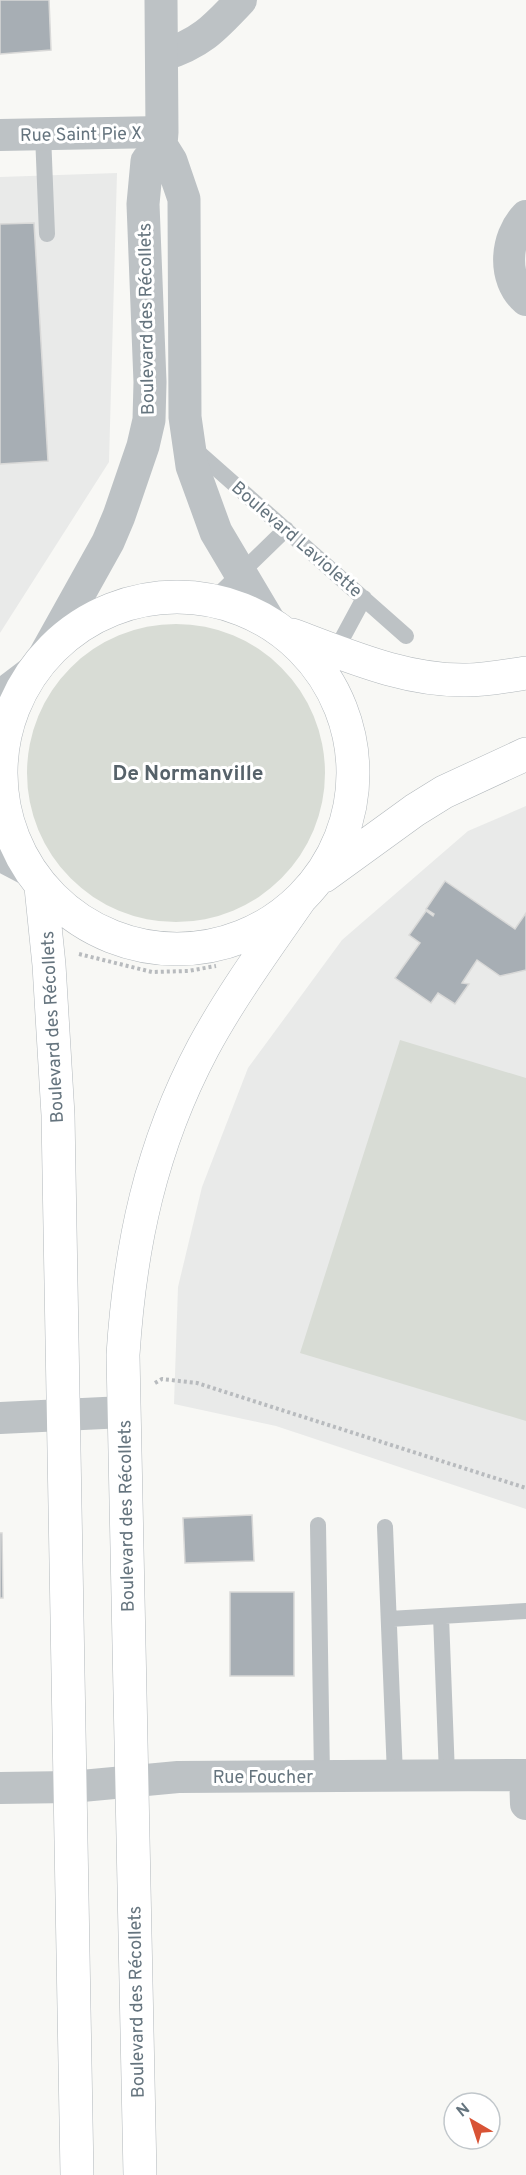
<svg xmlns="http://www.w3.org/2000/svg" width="526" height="2175" viewBox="0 0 526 2175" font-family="Overpass,sans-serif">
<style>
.built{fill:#e9eae9}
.green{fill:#d8dcd5}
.building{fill:#a7aeb4;stroke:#d9d9d8;stroke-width:1.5}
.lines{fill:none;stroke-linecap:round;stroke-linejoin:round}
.secondary-casing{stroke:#b2b8bc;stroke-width:34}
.path{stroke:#b8bbbe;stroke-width:4;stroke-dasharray:3 3;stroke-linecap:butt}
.service{stroke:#bdc2c5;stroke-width:16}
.minor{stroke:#bdc2c5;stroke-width:32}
.tertiary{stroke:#bdc2c5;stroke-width:33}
.secondary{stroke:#fff;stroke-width:33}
.labels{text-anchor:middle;stroke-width:6;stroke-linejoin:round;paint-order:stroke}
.street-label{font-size:18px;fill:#65747e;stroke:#fff}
.quarter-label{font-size:21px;font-weight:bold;fill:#56626a;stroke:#fff}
</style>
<rect width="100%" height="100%" fill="#f8f8f5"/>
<!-- built -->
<path class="built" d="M117 173 109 462 0 633V177Z
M526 806V1509L276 1426 174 1404 178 1287 202 1187 248 1068 342 940 468 831Z"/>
<!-- green -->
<path class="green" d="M27 773a149 149 0 1 1 298 0a149 149 0 1 1-298 0Z
M400 1040 526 1078V1421L300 1353Z"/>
<!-- building -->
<path class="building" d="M0 0H49L51 50 0 54Z
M34 223 48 461 0 464V224Z
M445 881 515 929 526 913V970L500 976 477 960 462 983 469 984 455 1004 438 993 431 1003 395 978 420 943 409 935 426 911 433 916 434 914 426 909Z
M252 1515 254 1561 185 1563 183 1518Z
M0 1533H2L3 1598H0Z
M230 1592H294V1676H230Z"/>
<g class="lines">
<defs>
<path id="secondary" d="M1 773a176 176 0 1 1 352 0a176 176 0 1 1-352 0Z
M292 635C349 656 405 681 466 680 486 680 506 676 526 673
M324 876 415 810 444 792 526 754
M41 887 49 965 58 1115 77 2175
M140 2175 123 1355C130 1245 151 1146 203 1048 231 996 266 948 300 899"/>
</defs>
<!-- secondary casing -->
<use href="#secondary" class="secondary-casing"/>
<!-- path -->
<path class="path" d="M79 954 152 972 188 971 216 966
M155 1383 162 1379 197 1383 526 1488"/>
<!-- service -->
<path class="service" d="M43 134 47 234
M191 446 406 636
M213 600 286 529
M323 674 364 598
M318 1525 322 1776
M385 1527 395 1775
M441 1616 447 1775
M389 1619 526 1611"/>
<!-- minor -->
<path class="minor" d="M161 56C200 44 214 29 241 0
M0 135 162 132
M526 216C505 238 502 279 526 300
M0 696 33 671
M0 855 30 871
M0 1418 124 1412
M525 1775 526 1804
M0 1788 71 1787 178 1777 526 1775"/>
<!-- tertiary -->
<path class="tertiary" d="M161 145 171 161 184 199 185 417 192 466 216 532 270 623
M45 655 108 542 119 516 143 446 149 420 150 382 143 204 147 161 161 145 162 132 161 0"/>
<!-- secondary -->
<use href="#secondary" class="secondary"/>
</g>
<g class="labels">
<!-- street labels -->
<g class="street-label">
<text transform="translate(81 134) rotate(-1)" y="6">Rue Saint Pie X</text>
<text transform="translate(146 319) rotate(-91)" y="6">Boulevard des Récollets</text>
<text transform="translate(297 539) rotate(41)" y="6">Boulevard Laviolette</text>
<text transform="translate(52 1027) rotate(-93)" y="6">Boulevard des Récollets</text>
<text transform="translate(126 1516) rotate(-91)" y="6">Boulevard des Récollets</text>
<text x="263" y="1783">Rue Foucher</text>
<text transform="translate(136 2002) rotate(-91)" y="6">Boulevard des Récollets</text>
</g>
<!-- quarter labels -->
<g class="quarter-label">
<text x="188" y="780">De Normanville</text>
</g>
</g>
<!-- north arrow -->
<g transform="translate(472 2121) rotate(321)"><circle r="28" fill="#ffffff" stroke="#c1c7cb" stroke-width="1.5"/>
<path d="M0-4.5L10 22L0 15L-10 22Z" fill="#d85335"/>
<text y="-9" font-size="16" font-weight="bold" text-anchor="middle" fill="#65747e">N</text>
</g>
</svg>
